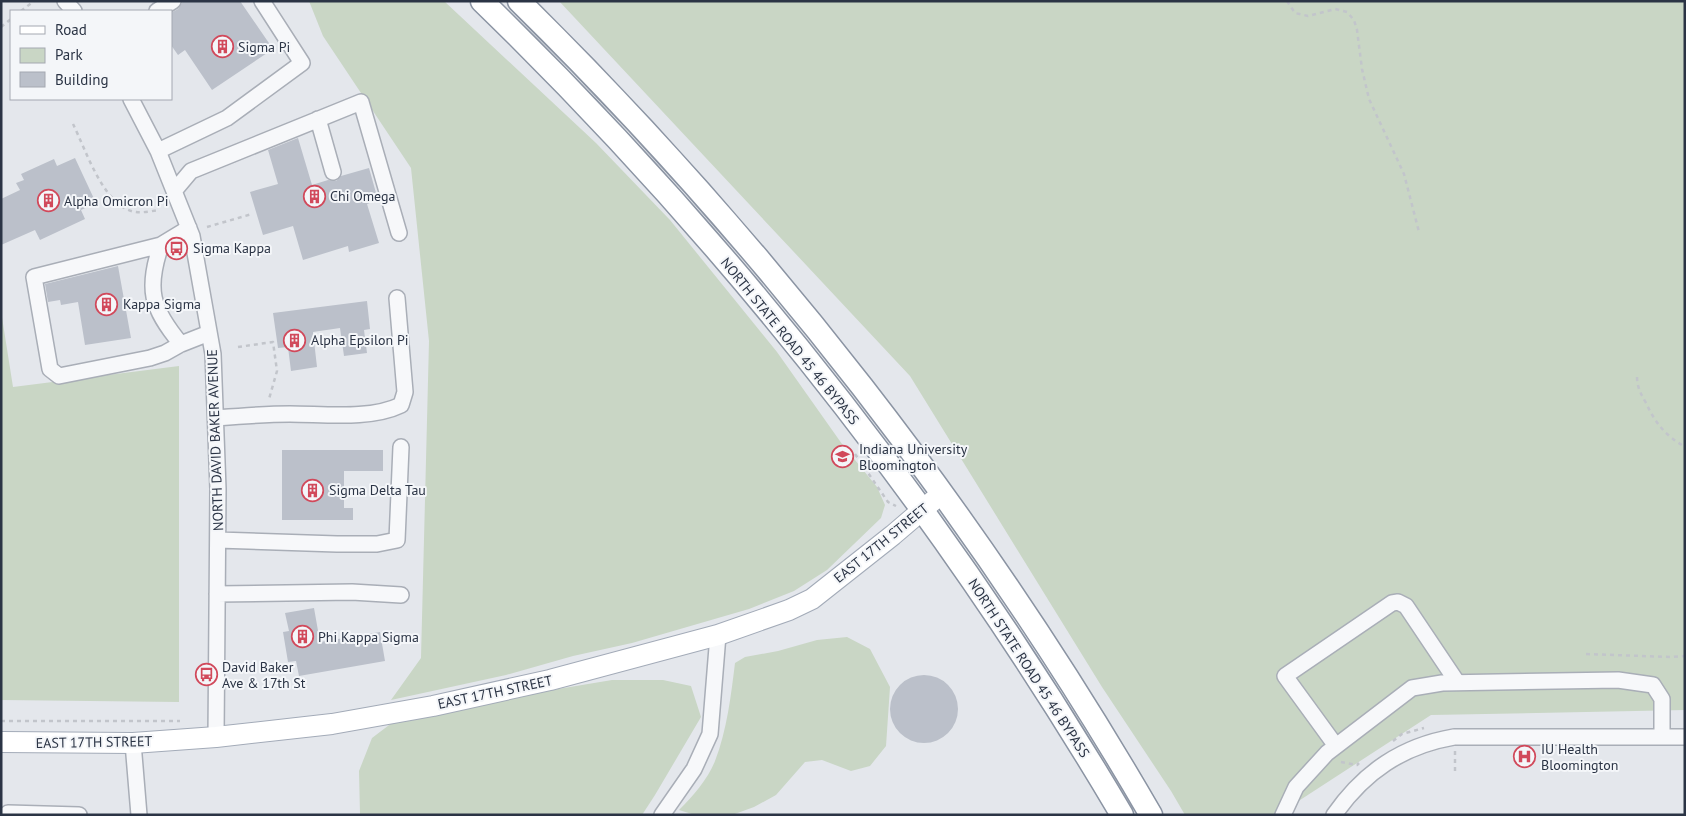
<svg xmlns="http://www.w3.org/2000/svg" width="1686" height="816" viewBox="0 0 1686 816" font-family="'PT Sans',sans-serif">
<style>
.green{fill:#c9d6c5}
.building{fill:#bbc0ca}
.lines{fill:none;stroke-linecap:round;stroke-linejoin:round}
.minor-casing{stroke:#a9aeb7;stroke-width:18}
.major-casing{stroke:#a3abb8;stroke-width:22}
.highway-casing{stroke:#8b94a3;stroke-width:25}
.path{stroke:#c2c5cb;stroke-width:2.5;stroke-dasharray:4 4;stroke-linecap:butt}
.minor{stroke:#f7f8fa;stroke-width:15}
.major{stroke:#fff;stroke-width:20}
.highway{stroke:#fff;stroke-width:22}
.labels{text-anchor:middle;stroke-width:4;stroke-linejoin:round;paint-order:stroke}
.poi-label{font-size:14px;fill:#2b3445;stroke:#f4f6f9;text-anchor:start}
.street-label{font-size:14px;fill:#2b3445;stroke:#f4f6f9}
</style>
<rect width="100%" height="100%" fill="#e4e7ec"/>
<!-- green -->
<path class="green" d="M309 1H444L596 143 670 220 777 352 842 444 877 487 885 505 881 518 827 570 794 591 749 609 632 643 573 656 506 675 391 700 421 658 429 341 411 168 323 36Z
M559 1H1685V710L1431 715 1277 815H1185L1171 791 1102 687 910 376Z
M1 311 13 387 179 366V702L1 700Z
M847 637 870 649 890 687 886 746 870 766 851 771 822 760 805 762 776 795 754 807 732 815H695L679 810C693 796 708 779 715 761 727 730 731 695 735 663L745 657 778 651 817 640Z
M612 680H663L691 686 701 717 655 795 642 815 360 814 359 771 372 738 397 719 534 693Z"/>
<!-- building -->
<path class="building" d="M183 1H240L273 49 212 90 185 50 178 55 171 45V13L178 9Z
M298 138 312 185 328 180 336 181 341 176 369 168 378 200 367 204 379 243 349 252 348 246 303 260 293 226 263 235 250 192 278 184 268 150Z
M75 158 96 203 81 210 85 219 40 240 35 230 1 245V199L20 190 16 183 24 180 21 174 54 159 57 166Z
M118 266 131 338 85 345 78 302 61 305 60 300 48 302 45 284Z
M367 301 370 329 364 330 367 353 344 356 340 328 313 332 317 367 291 371 288 347 278 348 273 313Z
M282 450H383V471H344V508H353V520H282Z
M314 608 320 642 380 632 385 661 299 676 296 661 288 662 283 632 289 631 285 613Z
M890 709a34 34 0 1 1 68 0a34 34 0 1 1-68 0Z"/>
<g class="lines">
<defs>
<path id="minor" d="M65 1 74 11
M157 11 173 1
M131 99 158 151 192 236 213 354 218 489 216 737
M318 119 333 172
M158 151 227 118 302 63 262 1
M175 190 191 171 361 102 399 233
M189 228 161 245 34 277 50 369 59 376 150 358 165 353 181 344 209 333
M161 245C146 289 151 308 181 344
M216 418C241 416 265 414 290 414 324 414 370 420 401 405L405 392 397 298
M218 540 337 544H377L397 540 401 447
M217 594 352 592 401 595
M133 743 139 815
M1336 746 1285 676 1392 603 1398 602 1406 606 1457 682
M6 815 8 813 79 815
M662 815 694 769 710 734 718 635
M1283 815 1296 787 1327 753 1412 688 1442 683 1618 680 1653 685 1662 699V737
M1334 815C1364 772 1402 746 1454 737H1685"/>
<path id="major" d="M1 742 133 743 216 737 332 724 433 706 550 680 718 635 789 610 812 599 893 535 941 494"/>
<path id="highway" d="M482 1C730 242 946 517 1122 815
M519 1C764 242 979 518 1151 815"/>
</defs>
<!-- minor casing -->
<use href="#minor" class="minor-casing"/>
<!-- major casing -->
<use href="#major" class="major-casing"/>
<!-- highway casing -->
<use href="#highway" class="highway-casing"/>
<!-- path -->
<path class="path" d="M1287 1 1295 13 1308 16 1335 9 1347 12 1354 20 1357 30 1362 69 1369 99 1404 174 1419 232
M21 11 34 1
M1 27 11 19
M73 124C86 150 104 208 136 212 143 213 152 211 159 210
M207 227 252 214
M238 347 273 342 277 371 269 399
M1637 377C1637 387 1641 394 1646 403 1656 424 1665 435 1685 447
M855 454 888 502 896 506
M1586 654 1670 657 1685 656
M1 721H180
M1393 741 1402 734 1424 728
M1455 751V775
M1341 762 1357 765 1359 763"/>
<!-- minor -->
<use href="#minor" class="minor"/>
<!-- major -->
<use href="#major" class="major"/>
<!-- highway -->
<use href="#highway" class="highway"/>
</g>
<!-- icons -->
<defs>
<symbol id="building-ring" viewBox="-11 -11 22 22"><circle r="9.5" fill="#f4f6f9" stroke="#d1495b" stroke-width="1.5"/><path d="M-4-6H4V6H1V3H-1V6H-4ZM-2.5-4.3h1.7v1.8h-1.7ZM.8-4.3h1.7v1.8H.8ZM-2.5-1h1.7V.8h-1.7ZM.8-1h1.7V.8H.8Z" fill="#d1495b"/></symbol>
<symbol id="bus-ring" viewBox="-11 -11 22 22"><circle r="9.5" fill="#f4f6f9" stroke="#d1495b" stroke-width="1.5"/><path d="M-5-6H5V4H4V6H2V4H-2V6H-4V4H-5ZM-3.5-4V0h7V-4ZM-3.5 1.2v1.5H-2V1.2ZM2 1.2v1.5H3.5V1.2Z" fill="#d1495b"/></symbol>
<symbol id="university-ring" viewBox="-11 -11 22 22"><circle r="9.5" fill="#f4f6f9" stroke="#d1495b" stroke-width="1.5"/><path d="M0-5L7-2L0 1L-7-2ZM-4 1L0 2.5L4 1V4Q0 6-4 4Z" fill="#d1495b"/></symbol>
<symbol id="hospital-ring" viewBox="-11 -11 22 22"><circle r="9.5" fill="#f4f6f9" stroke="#d1495b" stroke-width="1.5"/><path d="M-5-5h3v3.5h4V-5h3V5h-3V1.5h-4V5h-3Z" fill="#d1495b"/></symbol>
</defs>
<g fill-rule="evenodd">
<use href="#building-ring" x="210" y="34" width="25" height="25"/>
<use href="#building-ring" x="302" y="184" width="25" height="25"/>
<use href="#building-ring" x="36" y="188" width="25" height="25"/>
<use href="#bus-ring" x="164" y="236" width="25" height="25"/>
<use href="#building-ring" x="94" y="292" width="25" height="25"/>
<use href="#building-ring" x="282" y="328" width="25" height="25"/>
<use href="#university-ring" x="830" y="444" width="25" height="25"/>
<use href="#building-ring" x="300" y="478" width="25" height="25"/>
<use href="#building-ring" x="290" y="624" width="25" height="25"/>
<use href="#bus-ring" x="194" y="662" width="25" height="25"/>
<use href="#hospital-ring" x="1512" y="744" width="25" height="25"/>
</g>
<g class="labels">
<!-- poi labels -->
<g class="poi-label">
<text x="238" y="52">Sigma Pi</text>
<text x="330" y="201">Chi Omega</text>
<text x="64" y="206">Alpha Omicron Pi</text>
<text x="193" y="253">Sigma Kappa</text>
<text x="123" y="309">Kappa Sigma</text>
<text x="311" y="345">Alpha Epsilon Pi</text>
<text x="859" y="454">Indiana University<tspan x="859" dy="16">Bloomington</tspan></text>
<text x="329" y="495">Sigma Delta Tau</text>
<text x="318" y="642">Phi Kappa Sigma</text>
<text x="222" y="672">David Baker<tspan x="222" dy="16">Ave &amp; 17th St</tspan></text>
<text x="1541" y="754">IU Health<tspan x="1541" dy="16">Bloomington</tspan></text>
</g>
<!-- street labels -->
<g class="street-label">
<text transform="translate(790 341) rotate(51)" y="5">NORTH STATE ROAD 45 46 BYPASS</text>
<text transform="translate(215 440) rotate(-92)" y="5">NORTH DAVID BAKER AVENUE</text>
<text transform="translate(881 543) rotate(-39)" y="5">EAST 17TH STREET</text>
<text transform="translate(1029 668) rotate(57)" y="5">NORTH STATE ROAD 45 46 BYPASS</text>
<text transform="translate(495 692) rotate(-12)" y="5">EAST 17TH STREET</text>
<text transform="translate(94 742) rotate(-1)" y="5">EAST 17TH STREET</text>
</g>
</g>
<!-- border -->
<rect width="1686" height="816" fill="none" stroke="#2b3445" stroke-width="5"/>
<!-- legend -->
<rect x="10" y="10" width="162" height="90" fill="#f4f6f9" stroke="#a4a8b1"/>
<rect x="20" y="26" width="25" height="8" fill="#ffffff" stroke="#a4a8b1"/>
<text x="55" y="35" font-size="15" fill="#2b3445">Road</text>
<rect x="20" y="48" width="25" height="15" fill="#c9d6c5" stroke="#a4a8b1"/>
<text x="55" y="60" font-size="15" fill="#2b3445">Park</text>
<rect x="20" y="72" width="25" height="15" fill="#bbc0ca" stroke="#a4a8b1"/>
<text x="55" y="85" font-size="15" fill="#2b3445">Building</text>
</svg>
